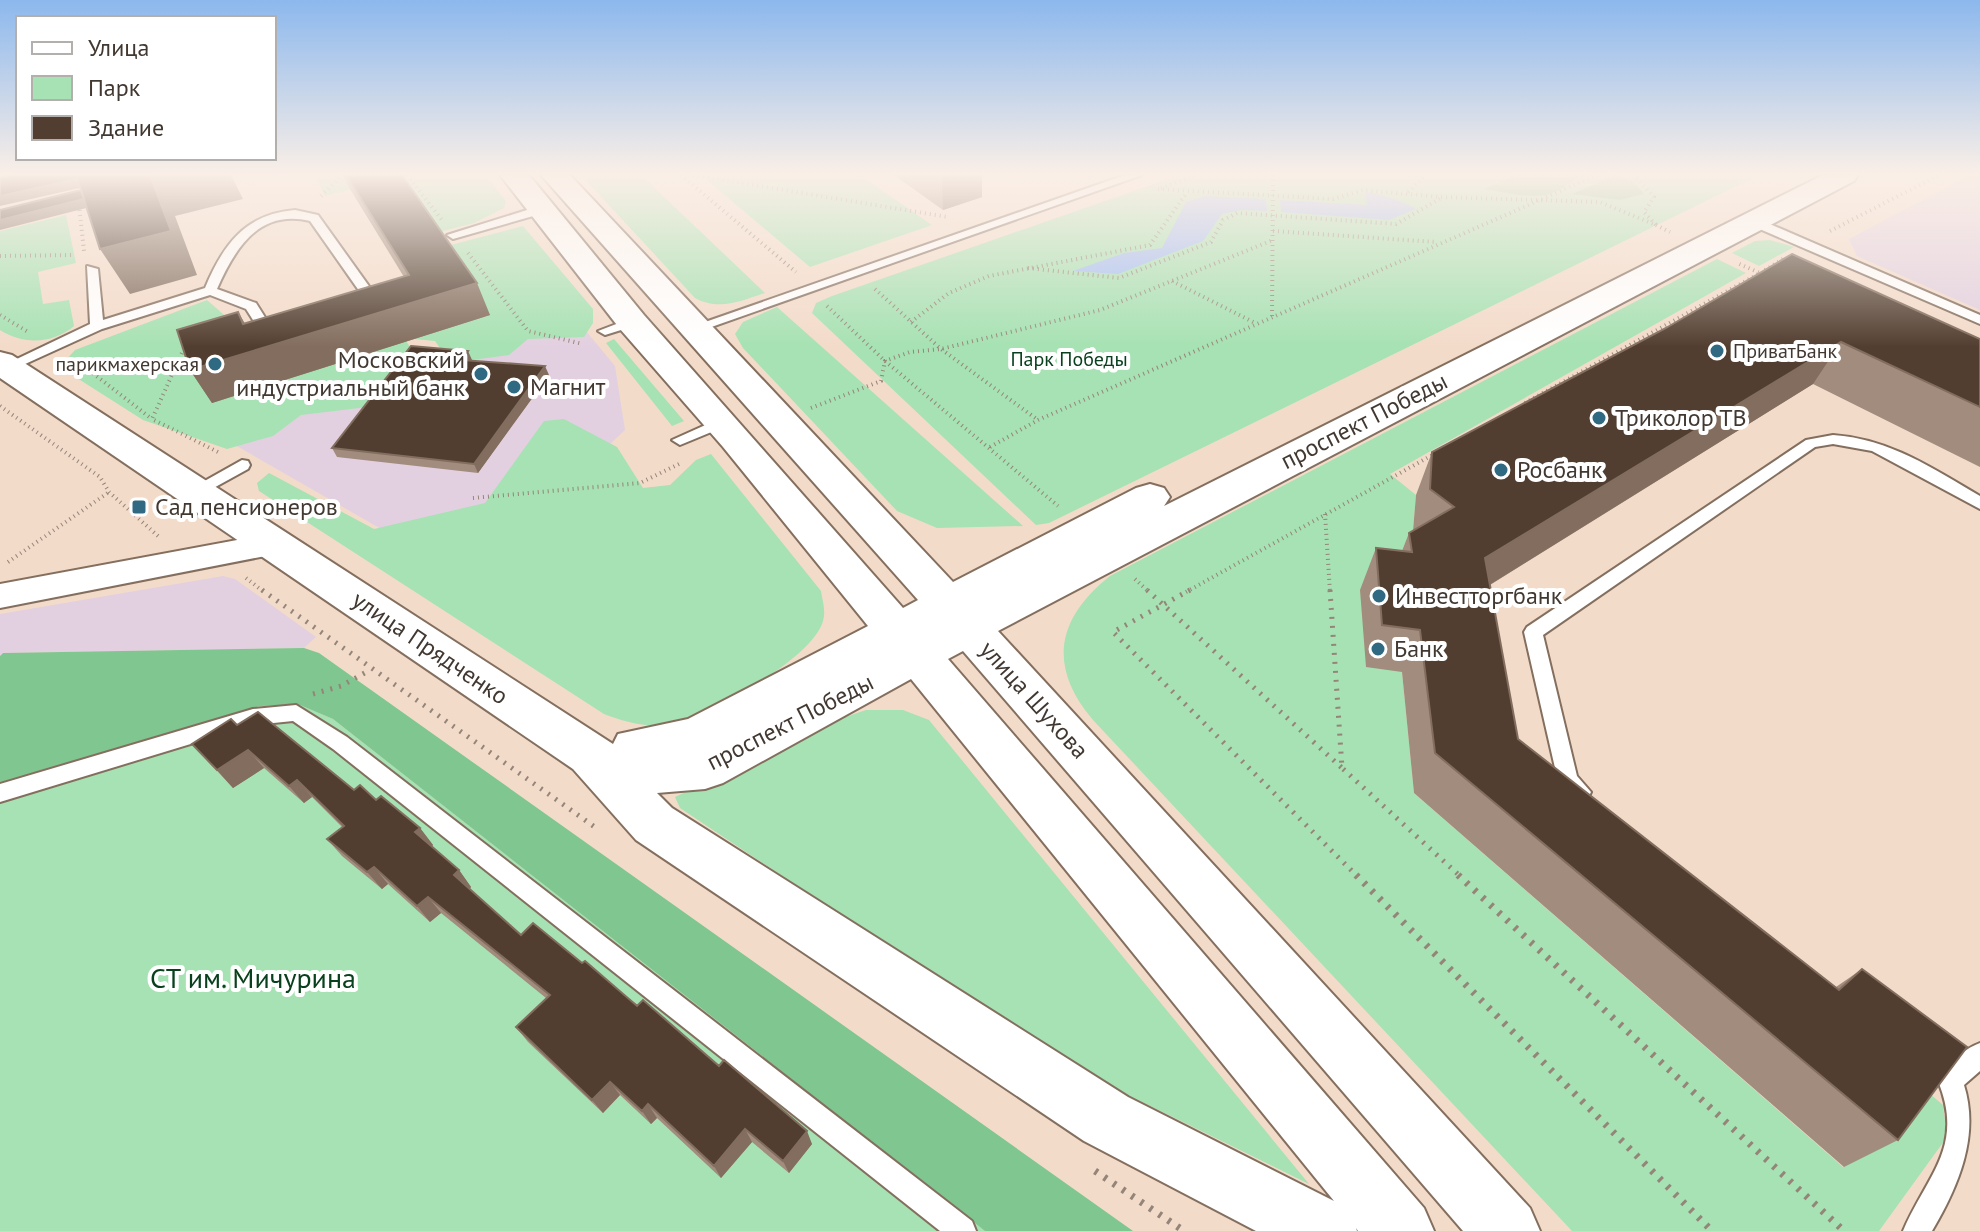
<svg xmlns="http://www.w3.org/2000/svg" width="1980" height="1231" viewBox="0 0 1980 1231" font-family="'PT Sans',sans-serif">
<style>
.commercial{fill:#e2d0e0}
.green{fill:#a6e2b3}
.forest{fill:#7fc690}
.water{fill:#a2bef5}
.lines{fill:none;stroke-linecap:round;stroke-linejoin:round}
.service-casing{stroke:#846f5f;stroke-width:4}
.minor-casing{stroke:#846f5f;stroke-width:4}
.secondary-casing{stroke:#846f5f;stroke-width:4}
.path-far2{stroke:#958579;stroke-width:4;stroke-dasharray:1 4;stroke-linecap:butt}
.path-far1{stroke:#958579;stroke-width:5;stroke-dasharray:2 7;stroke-linecap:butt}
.path{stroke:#958579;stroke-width:7;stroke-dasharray:3 8;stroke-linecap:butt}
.service{fill:#fff;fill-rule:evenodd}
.minor{fill:#fff;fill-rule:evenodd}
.secondary{fill:#fff;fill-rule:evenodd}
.wall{fill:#a28c7d}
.shaded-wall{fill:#826d5e}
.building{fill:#513e30;stroke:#826d5e;stroke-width:2}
.poi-dot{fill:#2f6a82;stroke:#fff;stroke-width:3}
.labels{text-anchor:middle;stroke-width:8;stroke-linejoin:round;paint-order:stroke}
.far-poi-label{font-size:20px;fill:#413831;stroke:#fff;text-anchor:start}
.far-park-label{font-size:20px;fill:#09411e;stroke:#fff}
.poi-label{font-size:24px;fill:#413831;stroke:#fff;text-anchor:start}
.street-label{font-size:24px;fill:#413831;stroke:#fff}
.near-park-label{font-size:28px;fill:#09411e;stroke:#fff}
</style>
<rect width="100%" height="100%" fill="#f3dbca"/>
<!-- commercial -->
<path class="commercial" d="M1970 175H1980V310L1857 256 1849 239Z
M529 319H576L615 366 625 430 551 500 409 545 221 437 235 416Z
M223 576 235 579 316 637 304 648 3 653 0 656V614Z"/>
<!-- green -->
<path class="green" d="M315 175H485L506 201 504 208 474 223 435 233 395 178 325 196Z
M581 175H641L765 293C741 301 719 311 695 298Z
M701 175H860L932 225 810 267Z
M1180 175H1759L1049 523 1036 525 812 313 816 303 832 296Z
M66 215 76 263 38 272 43 304 69 300 74 326C53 344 23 345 0 330V231Z
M523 226 593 309V323L584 337 528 339 509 355 472 360 447 358 435 341 414 339 489 315 443 247Z
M1770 240 1794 247 1759 266 1732 253 1755 241Z
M1717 259 1746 273 1390 474 1416 495 1402 672 1414 793 1843 1167 1911 1078 1943 1105 1947 1137 1879 1231H1572L1093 720C1047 666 1057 618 1110 576Z
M207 300 257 344 212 402 406 341 423 366 376 406 301 415 273 436 227 449 143 420 66 371 65 361 75 350Z
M777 307 1023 526 937 528 897 511 743 348 735 334 743 322Z
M614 339 684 421 672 426 606 343Z
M564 419 617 447 643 488 670 485 696 460 711 454 821 591C822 598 825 608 824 616 820 657 708 714 671 723 647 729 626 722 604 714L259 491 257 483 269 473 374 529 485 503 544 421Z
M300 705 333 719 985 1231H0V783L260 706Z
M866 710H903L929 720 1309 1184 1122 1092 925 971 680 808 675 797 831 722Z"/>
<!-- forest -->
<path class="forest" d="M1516 175H1586C1572 178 1568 186 1557 191 1536 202 1506 192 1484 189Z
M1616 175 1634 182 1644 194 1620 200 1572 194Z
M304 648 319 653 1133 1231H985L333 719 300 705 260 706 0 783V656L3 653Z"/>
<!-- water -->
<path class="water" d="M1365 192C1377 192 1406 203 1416 209L1389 220 1281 212 1280 200 1367 205Z
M1205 196 1266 199 1267 211 1241 210 1222 214 1203 241 1118 274 1073 271 1124 253 1162 248 1186 202Z"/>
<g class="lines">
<defs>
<path id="service" d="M1125 175H1142L700 331H690L688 328Z
M543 205 547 206V212L453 239 447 235Z
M295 210 318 215 376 296 360 309 353 305 362 295 310 221C259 209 235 248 217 289L256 303 268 322 283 326V332L258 328 246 309 210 295 102 329 12 370 7 371 0 367 90 324 87 266 98 269 103 320 205 288C223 245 245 214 295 210Z
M1748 218H1756L1980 315V324L1748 224Z
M632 318 637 319V325L605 335 598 331Z
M721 418 729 423 726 426 680 445 672 440Z
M1833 435C1890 439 1932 468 1980 496V509L1872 451 1833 444 1815 447 1543 635 1577 776 1591 792 1588 798C1575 803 1564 793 1558 781L1524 632 1527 627 1806 440Z
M242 460 248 461 250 465 248 469 199 496H187L185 492Z
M296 705 347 737 972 1221 976 1231H940L333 749 293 721 253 725 0 802V784L253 709Z
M1980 1043V1071L1964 1085C1980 1136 1958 1187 1932 1231H1903C1927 1175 1965 1147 1938 1081 1944 1065 1964 1049 1980 1043Z"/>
<path id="minor" d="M275 533 286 536 291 544 286 552 0 608V584Z"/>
<path id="secondary" d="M500 175H529L644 315 903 608 918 600 541 175H570L953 582 1136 488 1150 484 1164 488 1170 497 1164 506 1823 175H1858L1854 181 998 631 1530 1208 1540 1231H1463L963 651 948 659 1424 1208 1434 1231H1358L1356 1228 1357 1231H1256L1084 1141 636 840 573 769 0 378V352L12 355 613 744 618 734 688 719 868 626 723 447 620 329ZM911 679 1334 1201 1128 1097 672 808 657 793 705 789 723 783Z"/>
</defs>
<!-- service casing -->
<use href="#service" class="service-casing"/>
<!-- minor casing -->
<use href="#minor" class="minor-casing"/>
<!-- secondary casing -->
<use href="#secondary" class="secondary-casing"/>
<!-- path-far2 -->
<path class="path-far2" d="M407 175 442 220
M681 175 796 272
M693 175 948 217
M1161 188 1198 175
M1158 189 1333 199 1363 190 1442 197 1600 202 1656 225 1644 212 1654 197 1634 175
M1408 192 1426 175
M321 196 342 175
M79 205 84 251
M1656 225 1670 232
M1273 231 1436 242
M1830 231 1939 175
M468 253 528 331 583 344
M0 256 75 255
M1028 268 1119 278 1211 242 1223 220 1237 213 1396 224 1441 198
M1765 270 1783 259
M1172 281 1255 323
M875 289 941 349 1038 420
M827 306 885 361 1058 506
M0 315 30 333
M1272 316 1273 175
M911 322 949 293 989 276 1150 245 1187 192
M186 344 152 419 220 453
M77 361 152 419
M1525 403 1760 273 1737 263
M0 406 100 477 109 492 158 536
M811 408 881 381 885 361 910 352 941 349 1100 310 1273 240
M990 447 1038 420 1597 175
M473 498 640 483 681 463
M1325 514 1330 592
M8 562 109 492
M246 578 264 592
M1135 579 1149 592
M1186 592 1436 453"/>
<!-- path-far1 -->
<path class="path-far1" d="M262 590 599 830
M1147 590 1342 768
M1190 590 1113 632 1358 877
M1330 590 1342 768 1461 877
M313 694 341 686 370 670"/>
<!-- path -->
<path class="path" d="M1356 875 1712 1231
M1458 875 1844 1231
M1095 1171 1184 1231"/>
<!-- service -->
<use href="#service" class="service"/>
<!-- minor -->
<use href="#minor" class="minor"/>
<!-- secondary -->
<use href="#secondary" class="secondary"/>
</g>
<!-- wall -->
<path class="wall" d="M343 175H402L490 315 212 403 190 370 238 312 245 324 404 277 350 189Z
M894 175H982V197L943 210Z
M1666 328 1980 339V467L1813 384 1490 585 1518 739 1836 987 1862 969 1898 1140 1844 1167 1414 793 1402 672 1366 667 1360 590 1376 548 1402 551 1409 533 1413 531 1416 495 1432 452Z
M471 361 549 375 478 473 337 457 332 448Z
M237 725 354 790 376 800 420 828 433 845 432 847 459 870 471 887 470 889 521 935 582 963 719 1066 812 1144 789 1173 752 1142 721 1178 657 1118 651 1124 620 1095 603 1113 528 1042 516 1027 546 998 441 913 430 922 388 884 382 889 342 856 327 839 342 827 312 797 304 803 264 768 233 788 192 744Z"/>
<!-- shaded-wall -->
<path class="shaded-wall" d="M150 175H231L243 199 175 216 197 275 130 294 100 249Z
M942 175H982V197L943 210Z
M88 177 93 185 0 206V196Z
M93 196 98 205 0 230V220Z
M477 283 490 315 212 403 190 370 243 324 238 312 257 344Z
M1841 342 1813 384 1465 600 1485 558Z
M468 351 472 360H461Z
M545 366 549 375 478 473 474 464Z
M248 750 264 768 233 788 217 770Z
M297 780 312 797 304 803 289 786Z
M420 828 433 845 428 850 415 832Z
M374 867 388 884 382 889 367 872Z
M459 870 471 887 466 892 454 875Z
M428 897 441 913 430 922 417 906Z
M610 1082 620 1095 603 1113 592 1100Z
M648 1104 657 1118 651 1124 642 1111Z
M745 1129 752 1142 721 1178 714 1166Z
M807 1131 812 1144 789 1173 783 1161Z"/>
<!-- building -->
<path class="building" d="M13 175H76L77 179 0 196V178Z
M76 175H150L171 231 100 249Z
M346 175H402L477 283 190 370 177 330 238 312 243 324 409 275Z
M81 190 84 199 0 220V210Z
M1792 254 1980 339V407L1841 342 1485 558 1518 739 1839 990 1862 969 1967 1047 1898 1140 1435 753 1420 630 1382 625 1376 548 1412 552 1409 533 1454 507 1430 489 1432 452 1666 328Z
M411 346 468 351 461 360 545 366 474 464 332 448Z
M258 712 354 790 360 785 376 800 381 796 420 828 415 832 459 870 454 875 521 935 533 923 582 963 585 961 637 1006 643 1000 719 1066 724 1060 807 1131 783 1161 745 1129 714 1166 648 1104 642 1111 610 1082 592 1100 516 1027 550 995 428 897 417 906 374 867 367 872 327 839 344 826 297 780 289 786 248 750 217 770 192 744 231 719 237 725Z"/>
<!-- sky -->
<linearGradient id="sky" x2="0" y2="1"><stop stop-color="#8cb8ed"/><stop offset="0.5" stop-color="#faefe7"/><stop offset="1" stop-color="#faefe7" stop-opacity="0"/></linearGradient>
<rect width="1980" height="347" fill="url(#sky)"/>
<!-- markers -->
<g class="poi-dot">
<circle cx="1717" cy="351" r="8"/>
<circle cx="215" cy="364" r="8"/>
<circle cx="481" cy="374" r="8"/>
<circle cx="514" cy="387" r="8"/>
<circle cx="1599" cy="418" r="8"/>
<circle cx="1501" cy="470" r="8"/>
<rect x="131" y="499" width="16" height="16" rx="4"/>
<circle cx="1379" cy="596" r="8"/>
<circle cx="1378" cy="649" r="8"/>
</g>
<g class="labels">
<!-- far-poi labels -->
<g class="far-poi-label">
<text x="1733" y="358">ПриватБанк</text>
<text x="199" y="371" text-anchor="end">парикмахерская</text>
</g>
<!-- far-park labels -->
<g class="far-park-label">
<text x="1069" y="366">Парк Победы</text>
</g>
<!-- poi labels -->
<g class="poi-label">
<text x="465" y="368" text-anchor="end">Московский<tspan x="465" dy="28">индустриальный банк</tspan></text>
<text x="530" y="395">Магнит</text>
<text x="1615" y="426">Триколор ТВ</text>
<text x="1517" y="478">Росбанк</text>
<text x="155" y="515">Сад пенсионеров</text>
<text x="1395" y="604">Инвестторгбанк</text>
<text x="1394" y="657">Банк</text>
</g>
<!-- street labels -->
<g class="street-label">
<text transform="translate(1364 421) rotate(-27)" y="8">проспект Победы</text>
<text transform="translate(430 648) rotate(34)" y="8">улица Прядченко</text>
<text transform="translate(1034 700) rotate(48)" y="8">улица Шухова</text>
<text transform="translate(790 722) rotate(-27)" y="8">проспект Победы</text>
</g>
<!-- near-park labels -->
<g class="near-park-label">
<text x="253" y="988">СТ им. Мичурина</text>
</g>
</g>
<!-- legend -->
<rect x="16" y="16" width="260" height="144" fill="#ffffff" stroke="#b3afad" stroke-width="2"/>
<rect x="32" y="42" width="40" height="12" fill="#ffffff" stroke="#b3afad" stroke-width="2"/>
<text x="88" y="56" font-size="24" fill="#413831">Улица</text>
<rect x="32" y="76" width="40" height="24" fill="#a6e2b3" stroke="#b3afad" stroke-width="2"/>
<text x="88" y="96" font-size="24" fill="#413831">Парк</text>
<rect x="32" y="116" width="40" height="24" fill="#513e30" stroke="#b3afad" stroke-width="2"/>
<text x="88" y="136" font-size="24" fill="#413831">Здание</text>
</svg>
